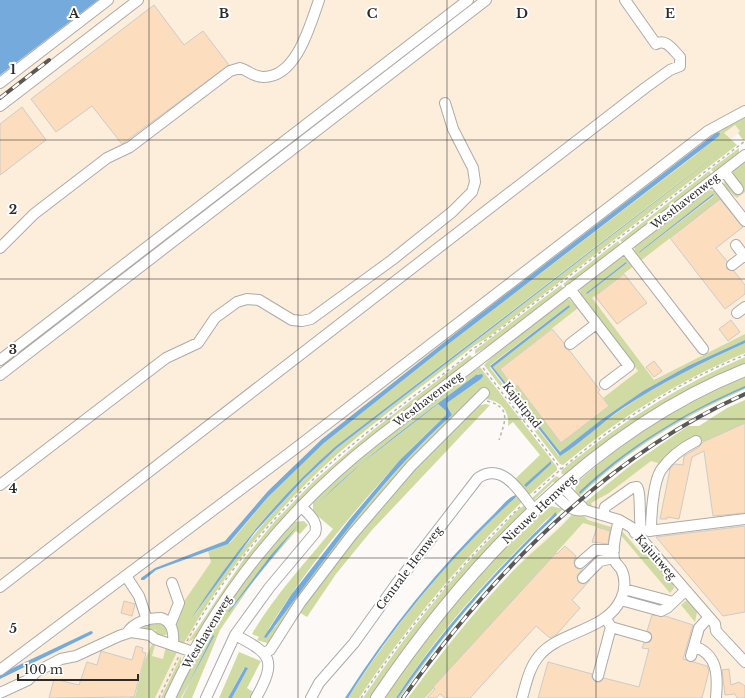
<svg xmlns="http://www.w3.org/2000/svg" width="745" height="698" viewBox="0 0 745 698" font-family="'Libre Baskerville',serif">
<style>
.industrial{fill:#fceeda}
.green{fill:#d0dba3;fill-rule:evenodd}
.water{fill:#75aadc}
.building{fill:#fcddbd;stroke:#cdcbc8}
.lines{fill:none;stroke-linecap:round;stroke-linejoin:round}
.minor-casing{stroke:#adaba9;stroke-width:12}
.major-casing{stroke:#adaba9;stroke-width:14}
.path{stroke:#b6b4b2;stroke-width:1.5;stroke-dasharray:3 3;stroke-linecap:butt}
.minor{stroke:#fff;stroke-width:10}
.major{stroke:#fff;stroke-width:12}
.rail-casing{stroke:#5a5957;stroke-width:4}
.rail{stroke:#fff;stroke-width:2.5;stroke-dasharray:8;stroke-linecap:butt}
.grid{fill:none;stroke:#2c2b2a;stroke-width:1;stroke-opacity:0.55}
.labels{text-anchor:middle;stroke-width:4;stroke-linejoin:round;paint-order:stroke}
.street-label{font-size:11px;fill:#2c2b2a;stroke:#fff}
.grid-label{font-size:13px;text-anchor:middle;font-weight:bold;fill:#2c2b2a;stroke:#fff;stroke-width:4;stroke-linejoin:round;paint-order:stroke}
</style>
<rect width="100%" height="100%" fill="#fcf9f7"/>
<!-- industrial -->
<path class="industrial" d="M0 0H745V128L371 416 291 485 187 619 198 636 166 698H0Z
M745 160V353L700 373 653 399 612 426 563 465 560 464 484 365 498 351Z
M745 400V698H408L435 662 491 594 530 552 574 512 591 506V503L609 493 641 468 715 415Z"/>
<!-- green -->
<path class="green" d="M745 116V139L743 140 738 133 740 131 735 125 724 133 737 145 487 338 475 345C423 386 367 426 319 471 266 522 220 579 184 643L179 642 174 622 176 613 211 562 208 551 230 543 268 497 324 443 451 342 694 156 707 145 718 132V128ZM729 144 337 448C281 499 233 556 192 619 233 552 278 497 336 446Z
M739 148V154L714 173 711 169Z
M745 160V192L737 198 724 186 725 178 740 194 744 190 730 173Z
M709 171 712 175 623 244 620 240Z
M706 190 716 191 722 198 639 262 634 255 635 245ZM713 195 714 196 639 253V252Z
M618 241 621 245 566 288 563 284Z
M619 257 629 258 635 265 592 298 654 380 745 334V340L688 366 643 391 601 420 560 452 493 367 570 307 569 305 490 365V368L559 456 595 428 643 395 687 370 745 343V353C678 381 619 418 563 465L560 464 484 365 498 351 566 299H569L578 308 500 369 514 388 517 385 561 443 609 406 603 398 638 371 582 297 580 291 582 286ZM626 262 627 263 587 294 586 293Z
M561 285 564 289 495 342 475 354V350Z
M470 355 473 358 461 368 329 473 198 636 188 642 244 559 275 521 314 481 373 430Z
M745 357V363C679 392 620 429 565 476L561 473 562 470C620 423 676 387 745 357Z
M480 367 557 467V470L528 496 516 478 540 455 513 422 508 426C510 409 498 398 481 399L403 472 270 643H267L257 640 259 637 252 634C274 596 305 563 333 529L313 512V500C363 453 422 405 480 367ZM482 374 481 379 447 403V406L452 415C416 447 385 483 355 520 326 554 298 589 275 627L268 630C306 569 352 512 401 460 415 444 431 430 446 415V411L438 404 362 463 317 504C365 456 421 416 476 375Z
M745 376V389C684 416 626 451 578 498L575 494 576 483C600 463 624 442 651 425 681 406 713 390 745 376Z
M745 400V423L703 442 699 436 681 445 671 454 650 513H646L650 485 658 463 651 461 609 493 591 503 592 507 583 504 631 465 688 426H699L727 408Z
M485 404 490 405 372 530 336 574 307 617 299 612 388 495 477 406Z
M556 476 562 479 555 483 553 482 532 502 530 500Z
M519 491 525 499C462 560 407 626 359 698H348C395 625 451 554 516 497L515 495Z
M526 505 529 508 445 597 403 651 370 698H363C404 637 449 579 502 527 508 521 517 508 526 505Z
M551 506 563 509C548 524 532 538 517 554 474 598 435 647 400 698H398C445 631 497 570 557 515V513C548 516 539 528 532 535 482 584 434 639 396 698H384C425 639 469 582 521 532 530 523 540 510 551 506Z
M574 512 582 514 588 520 611 527V531L583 523 425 698H408C441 653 476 609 515 569 533 550 558 532 574 512Z
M304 521 308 525 300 534 296 531 257 576 220 630 192 698H182L213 635 181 698H175C206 631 245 578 292 522ZM297 525 238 601 228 612Z
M622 531 642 554 649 556 673 584 674 588 670 593 619 533Z
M687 600 697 612 695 622 681 605Z
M160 621 164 623 168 631 166 635H154L156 630 142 629V631L134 630 144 625 159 624Z
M152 644 155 645 152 656 163 659 166 646 177 652 155 698H130V696L135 697 144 662Z
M239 652 261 661 247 688 255 693 253 698H232L247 670V667L244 668 228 698H219Z
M181 656V666L166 698H161Z"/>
<!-- water -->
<path class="water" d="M0 0H98L0 75Z
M717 132 720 133 719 136 451 342 324 443 268 497 228 544 156 570 144 580H141V578L155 568 225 541 268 491 322 439 471 321Z
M730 144 337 448 304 479 255 532 191 619C232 554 279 496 336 446Z
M713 194 714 195 639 253V252Z
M626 262 627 263 587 294 586 293Z
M569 305 570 307 493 367 560 452 601 420 643 391 688 366 745 340V343C703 362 662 382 623 408 602 422 581 443 560 456L490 366Z
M482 374 483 376 481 379 447 403V406L452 415C379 480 324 561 266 638L264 637 291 595 350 519 400 460 446 415V411L438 404 362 463 317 504C365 456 421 416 476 375Z
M745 386V388C685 413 627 449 580 494L579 492C627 447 685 412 745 386Z
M551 461V464L526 487 524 485Z
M516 495V497C452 555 394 624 348 698H345C388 631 438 568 495 513 501 507 508 497 516 495Z
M556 512 557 515C497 571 445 631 398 698H396C441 630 497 569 556 512Z
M298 525 229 612H228L271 555Z
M91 631 93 632 92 634 0 679V674Z
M213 635 214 636 181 698Z
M245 667 248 668 247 670 232 698H228Z"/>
<!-- building -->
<path class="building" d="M154 5 184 45 203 31 229 65 122 144 92 106 56 132 31 99Z
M22 107 46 140 0 175V124Z
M720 199 743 227 716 248 727 261V269L734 271 745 285V294L725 309 670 238Z
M624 274 647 303 617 324 595 296Z
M731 320 740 332 728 341 719 329Z
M552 329 564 343 565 348 569 350 600 390 598 392 609 406 561 443 517 385 514 388 500 369Z
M654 361 662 371 654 377 646 367Z
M745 423V513L713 516 704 451 692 457 679 519 667 517V519H660L670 469 673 465 675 464 683 465 684 456 699 447 703 442Z
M745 526V612L723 616 656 537Z
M597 527 610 531 608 544 592 542Z
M565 546 576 556 574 561 575 567 578 569 583 568 577 576 578 582 584 584 590 580 572 600 580 608 556 635 550 638 536 626 470 698H445L440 694 436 698H427L435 689 433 687 556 553 557 554Z
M124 601 135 604 132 616 121 613Z
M652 615 665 616 693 625 683 659 707 666 709 671 702 698H538L548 662 592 674V678L596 682H600L604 678 639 687 649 649 642 648 644 643 650 642 652 638 651 633 647 631Z
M136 646 143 648 142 652 146 653 134 697 49 698 54 679 79 685 87 662 97 665 101 651 132 660Z
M729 669 731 685 739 682 745 686V698H737L735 694 725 695 722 670Z"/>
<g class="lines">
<defs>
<path id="minor" d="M0 83 108 0
M0 106 138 0
M724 171 738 189
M713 180 745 221
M736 245 745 257
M0 248 34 214 107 158 130 147 230 71 240 68C248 70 253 77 263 77 296 78 310 26 319 0
M625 248 703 349
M732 265 745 255
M570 289 629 366 605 384
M737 313 745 307
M570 344 596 324
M0 360 468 0
M0 375 486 0
M0 485 166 358 198 343 215 318 237 302 247 299 259 300 292 320 302 321 311 319 392 260 452 212 472 192 475 182 473 168 453 129 445 103
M562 486 585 510
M554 494C562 502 572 513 585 510L619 520 631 527 715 624 716 631 745 662
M603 515 605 507 632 488 637 487C641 491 639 520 641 529
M651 531C651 517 653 482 661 470 670 457 682 448 696 441
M635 533 641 529 649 531 745 519
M580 563 595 550H614
M126 576 139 596 147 620
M583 578 600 561 614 558
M0 587 645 88 670 70 680 66V57C673 50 666 38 656 44L625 0
M624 589 673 602
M621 600 661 611 667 608 685 591
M608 622 611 627 646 637
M170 625 179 603 172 583
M127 633C134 622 148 618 161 618 173 622 174 633 173 644
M235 635C272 654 277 660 256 698
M694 646C718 655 718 675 716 698
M264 653 270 650 300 603 351 536 411 466 484 393
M691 656 699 628 709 617
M0 670 292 451 708 131 745 111
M598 676 611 627
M0 693 28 680 36 672 61 659 76 656 119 636 131 632 150 635 155 639 193 652
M170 698C216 597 288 508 375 440L745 155
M206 698 235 635 269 588 315 533C319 521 308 514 301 506
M311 698 319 683 354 643 397 583 478 478C503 460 522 495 535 511
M522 698C526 684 529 668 539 656 559 631 607 631 621 599 625 591 626 578 621 569 619 566 615 563 614 559 612 547 616 532 619 520"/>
<path id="major" d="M377 698C467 565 594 430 745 370"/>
</defs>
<!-- minor casing -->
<use href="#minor" class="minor-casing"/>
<!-- major casing -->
<use href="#major" class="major-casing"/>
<!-- path -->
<path class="path" d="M483 368 561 469
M487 401C512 407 505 422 499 440
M534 493C597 436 665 387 745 355
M187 641C224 574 275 513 332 462 372 427 415 395 458 363L470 351 486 340 745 141
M159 698 179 656
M361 698C407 628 461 564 521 506"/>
<!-- minor -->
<use href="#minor" class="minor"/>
<!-- major -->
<use href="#major" class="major"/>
<defs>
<path id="rail" d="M0 98 49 60
M403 698C491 575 605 456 745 394"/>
</defs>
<!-- rail casing -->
<use href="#rail" class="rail-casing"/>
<!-- rail -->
<use href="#rail" class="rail"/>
</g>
<!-- grid -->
<path class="grid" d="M149 0V698M298 0V698M447 0V698M596 0V698M0 140H745M0 279H745M0 419H745M0 558H745"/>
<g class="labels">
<!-- street labels -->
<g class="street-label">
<text transform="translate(685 201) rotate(-38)" y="4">Westhavenweg</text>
<text transform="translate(428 399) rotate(-37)" y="4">Westhavenweg</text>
<text transform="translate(522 405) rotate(52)" y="4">Kajuitpad</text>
<text transform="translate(539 509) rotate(-43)" y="4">Nieuwe Hemweg</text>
<text transform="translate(656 557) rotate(49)" y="4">Kajuitweg</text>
<text transform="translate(409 568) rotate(-53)" y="4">Centrale Hemweg</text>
<text transform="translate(207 632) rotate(-59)" y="4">Westhavenweg</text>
</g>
</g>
<g class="grid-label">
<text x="74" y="18">A</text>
<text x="224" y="18">B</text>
<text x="372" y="18">C</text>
<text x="522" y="18">D</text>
<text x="670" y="18">E</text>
<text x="13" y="74">1</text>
<text x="13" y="214">2</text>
<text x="13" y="354">3</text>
<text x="13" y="493">4</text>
<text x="13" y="633">5</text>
</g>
<!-- scale -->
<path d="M18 674v6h120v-6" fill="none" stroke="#2c2b2a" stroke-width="2"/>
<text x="24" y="674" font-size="12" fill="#2c2b2a" stroke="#ffffff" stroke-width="3" paint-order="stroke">100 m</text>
</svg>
